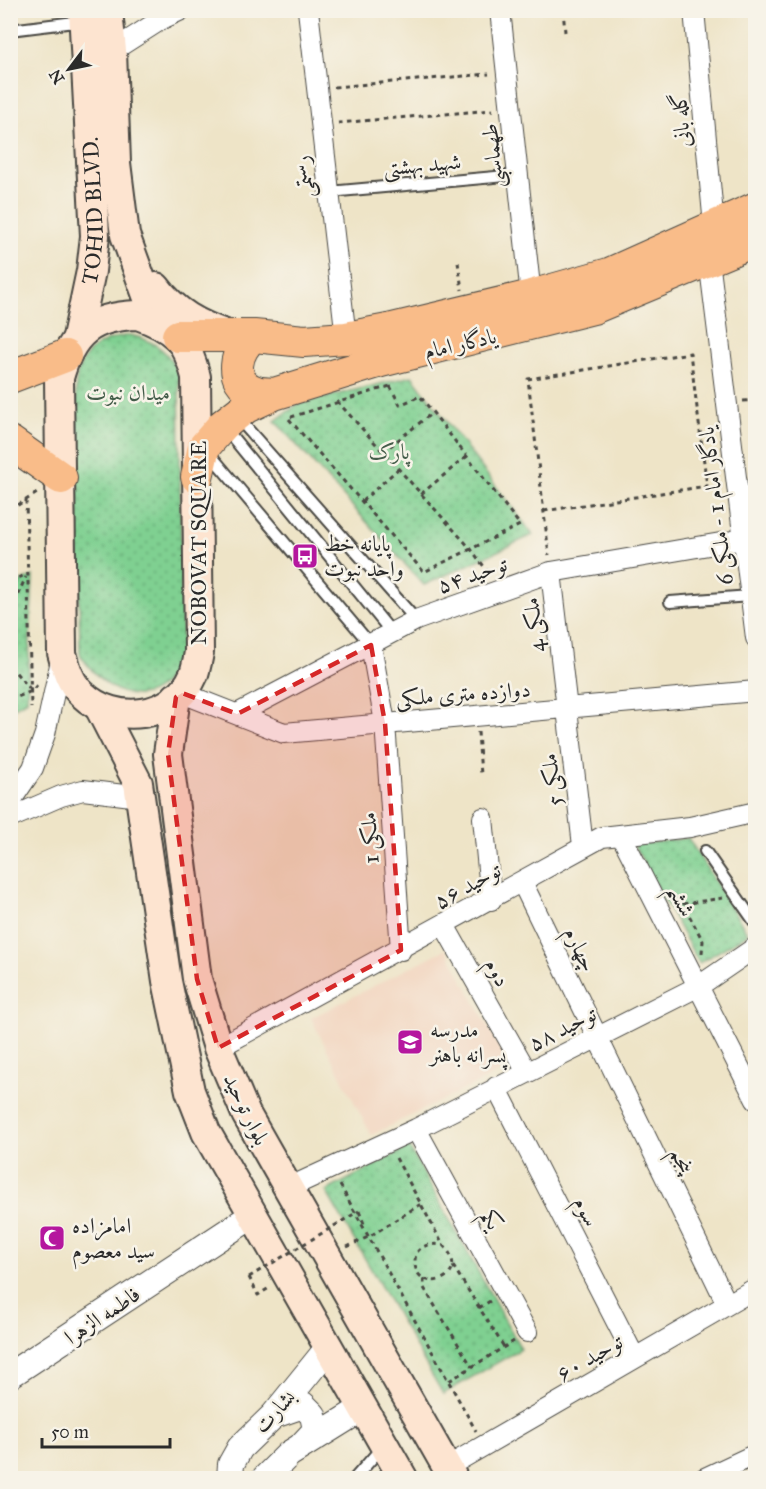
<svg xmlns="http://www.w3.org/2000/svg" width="766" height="1489" viewBox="0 0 766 1489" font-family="'IM FELL Great Primer',Amiri,serif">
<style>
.built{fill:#f2d4be}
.park{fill:url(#park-dots);stroke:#557e5e;stroke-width:1.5}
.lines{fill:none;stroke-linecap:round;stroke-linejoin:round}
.service-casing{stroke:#484742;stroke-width:14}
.minor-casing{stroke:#484742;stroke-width:22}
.tertiary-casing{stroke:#484742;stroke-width:28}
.secondary-casing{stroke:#484742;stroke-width:32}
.primary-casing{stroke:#484742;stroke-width:34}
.path{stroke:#484742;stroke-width:3;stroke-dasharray:4.5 4.5;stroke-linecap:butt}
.service{stroke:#fff;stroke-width:10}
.minor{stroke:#fff;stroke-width:20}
.tertiary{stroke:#fff;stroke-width:26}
.secondary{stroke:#fde4d0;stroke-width:28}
.primary{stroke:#f9bc89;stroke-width:32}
.path-bridge{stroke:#484742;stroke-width:3;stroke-dasharray:4.5 4.5;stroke-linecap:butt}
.marked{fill:#d62828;fill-opacity:0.2;stroke:#d62828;stroke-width:4.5;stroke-dasharray:12 8;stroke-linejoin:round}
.labels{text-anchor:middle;stroke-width:5;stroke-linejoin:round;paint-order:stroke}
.street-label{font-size:22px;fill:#2b2b2b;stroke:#f7f3e8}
.park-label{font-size:22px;fill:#445d4a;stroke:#f7f3e8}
.poi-label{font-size:22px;fill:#2b2b2b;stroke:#f7f3e8;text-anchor:start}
</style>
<defs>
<pattern id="park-dots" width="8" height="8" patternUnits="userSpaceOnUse" patternTransform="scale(1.5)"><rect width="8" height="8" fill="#7fd091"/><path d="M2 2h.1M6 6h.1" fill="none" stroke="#68a977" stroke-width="1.8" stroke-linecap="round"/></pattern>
</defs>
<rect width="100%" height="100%" fill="#f7f3e8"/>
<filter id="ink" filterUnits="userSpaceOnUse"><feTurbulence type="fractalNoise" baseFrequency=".0167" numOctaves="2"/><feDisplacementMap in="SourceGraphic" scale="12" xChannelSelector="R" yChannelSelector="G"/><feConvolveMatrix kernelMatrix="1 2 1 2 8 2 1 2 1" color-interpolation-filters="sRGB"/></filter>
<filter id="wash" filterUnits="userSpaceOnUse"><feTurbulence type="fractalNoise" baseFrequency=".008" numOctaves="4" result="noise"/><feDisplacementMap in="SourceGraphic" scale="24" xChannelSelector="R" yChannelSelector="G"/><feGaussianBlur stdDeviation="1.35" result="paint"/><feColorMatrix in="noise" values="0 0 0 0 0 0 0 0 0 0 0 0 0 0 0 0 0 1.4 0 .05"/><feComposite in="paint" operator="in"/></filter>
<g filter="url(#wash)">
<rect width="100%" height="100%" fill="#eee4c7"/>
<!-- built -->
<path class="built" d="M446 949 510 1067 371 1135 311 1018Z"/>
<!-- park -->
<path class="park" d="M130 335C154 340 171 352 179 376L182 647C164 714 113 706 80 654L76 384C78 353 101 339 130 335Z
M412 376 533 535 424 585 275 421 298 404Z
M33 576 27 700 11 709V586Z
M688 838 748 934 699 963 634 845Z
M409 1147 521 1349 443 1394 326 1191Z"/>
</g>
<g filter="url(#ink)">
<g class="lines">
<defs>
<path id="service" d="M10 30 83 21
M329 192 518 175
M238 418 416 620
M225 428 392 633
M209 453 371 645
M670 602 750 596
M705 851 756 924
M355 1478 382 1447"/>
<path id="minor" d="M308 10 346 338
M500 10 531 296
M694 10 714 226
M112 51 162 19 181 10
M709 260 756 638
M551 572 583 846
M371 645 385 723 401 950
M182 693 284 733 756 691
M237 714 416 620 551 572 744 539
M10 802 33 768 45 734 62 656
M10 818 61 796 83 790 140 797
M483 818 491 900
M621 835 756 1100
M522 882 727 1304
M444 925 527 1072
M218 1048 602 837 690 827 756 812
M496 1087 635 1358
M416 1129 527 1332
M288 1188 416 1129 699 986 756 947
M447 1467 756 1288
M705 1478 756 1454"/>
<path id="tertiary" d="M10 1375 253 1215
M274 1415 303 1405 313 1415 316 1430 302 1445
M230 1478 231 1464 240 1448 274 1415 329 1347
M265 1478 289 1454 363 1408"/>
<g id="secondary">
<path d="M108 10 112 51 116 163 125 235 149 301 164 325"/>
<path d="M156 287C175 313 199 325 228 335"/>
<path d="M138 315C174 328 187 340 196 377L199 652C198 659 196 667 194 674 175 719 115 726 82 694 70 683 66 668 62 653L59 378C71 333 92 316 138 315Z"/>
<path id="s1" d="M77 337 91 271 95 236 83 10"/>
<path d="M176 697 168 754 197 979 218 1048 246 1114 453 1478"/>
<path d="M99 707 138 783 167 981 190 1091 206 1132 403 1478"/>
</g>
<path id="primary" d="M178 336H254L304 341 346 338 388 330 531 296 609 274 756 208
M254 336C235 349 228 382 254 391 260 394 268 393 274 394
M10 377 65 356
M10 442 61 478
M197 477 204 447 223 425 246 407 274 394 381 361 593 308 756 240"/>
</defs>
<!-- service casing -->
<use href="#service" class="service-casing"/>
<!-- minor casing -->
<use href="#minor" class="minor-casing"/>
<!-- tertiary casing -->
<use href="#tertiary" class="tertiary-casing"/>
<!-- secondary casing -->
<use href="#secondary" class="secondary-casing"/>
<!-- primary casing -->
<use href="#primary" class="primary-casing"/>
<!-- path -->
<path class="path" d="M563 10 565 32
M334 87 489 74
M338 123 493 110
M458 262 462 290
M390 386 400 405 420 396 520 525 424 572 288 418Z
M337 401 471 549 491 576
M743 401 756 400
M383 452 432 413
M421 494 466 457
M26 500 31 708
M362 501 398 469
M10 510 37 493
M544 511 707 486 690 353 528 379 549 555
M10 581 28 574
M10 611 26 577
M10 666 31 690
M10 700 32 691 37 685
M478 732 481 775
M702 953 703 941 683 904 723 898
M396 1158 443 1245C476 1279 414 1297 415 1261 415 1245 431 1243 443 1245
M340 1185 476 1431
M359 1211 364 1224
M347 1247 370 1236 421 1204
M453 1266 504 1347
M249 1277 258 1295 269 1288
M424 1279V1288L472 1367
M479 1308 490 1301
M449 1381 514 1341"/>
<!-- service -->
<use href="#service" class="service"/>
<!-- minor -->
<use href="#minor" class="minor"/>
<!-- tertiary -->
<use href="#tertiary" class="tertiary"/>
<!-- secondary -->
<use href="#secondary" class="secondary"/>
<!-- primary -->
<use href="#primary" class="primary"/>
<!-- path-bridge -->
<path class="path-bridge" d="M249 1277 359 1211"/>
</g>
</g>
<!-- marked area -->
<path class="marked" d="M371 645 385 723 401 950 218 1048 197 979 168 754 176 697 182 693 237 714Z"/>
<!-- icons -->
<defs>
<symbol id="bus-square" viewBox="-11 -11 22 22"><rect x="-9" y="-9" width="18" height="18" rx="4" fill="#b5179e" stroke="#f7f3e8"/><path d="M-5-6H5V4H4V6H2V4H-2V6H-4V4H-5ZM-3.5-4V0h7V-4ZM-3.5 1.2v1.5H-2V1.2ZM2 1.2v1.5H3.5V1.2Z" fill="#fff"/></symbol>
<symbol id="school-square" viewBox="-11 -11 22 22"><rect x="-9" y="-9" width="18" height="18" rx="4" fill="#b5179e" stroke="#f7f3e8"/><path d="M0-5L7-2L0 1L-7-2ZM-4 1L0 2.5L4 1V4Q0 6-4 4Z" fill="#fff"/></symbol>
<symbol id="mosque-square" viewBox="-11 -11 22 22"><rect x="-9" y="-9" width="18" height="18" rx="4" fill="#b5179e" stroke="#f7f3e8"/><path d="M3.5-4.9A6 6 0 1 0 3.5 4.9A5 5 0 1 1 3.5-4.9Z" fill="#fff"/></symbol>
</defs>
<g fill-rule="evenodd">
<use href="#bus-square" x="290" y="541" width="30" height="30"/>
<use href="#school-square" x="395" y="1027" width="30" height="30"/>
<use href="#mosque-square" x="37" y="1223" width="30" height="30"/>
</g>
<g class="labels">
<!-- street labels -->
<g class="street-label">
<text transform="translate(680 120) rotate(-95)" y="8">گله بانی</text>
<text transform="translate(492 156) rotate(-96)" y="8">طهماسبی</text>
<text transform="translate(422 164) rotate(-5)" y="8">شهید بهشتی</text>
<text transform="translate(303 177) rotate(-97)" y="8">رستمی</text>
<text dy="8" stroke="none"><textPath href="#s1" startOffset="128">TOHID BLVD.</textPath></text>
<text transform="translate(460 343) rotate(-13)" y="8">یادگار امام</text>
<text transform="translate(715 506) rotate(-97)" y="8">یادگار امام 1 - ملکی 6</text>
<text transform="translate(198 543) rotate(-90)" y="8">NOBOVAT SQUARE</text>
<text transform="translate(472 574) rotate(-19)" y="8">توحید ۵۴</text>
<text transform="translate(533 625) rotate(-97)" y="8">ملکی 4</text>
<text transform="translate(463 693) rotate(-4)" y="8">دوازده متری ملکی</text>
<text transform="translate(551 780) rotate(-97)" y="8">ملکی 5</text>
<text transform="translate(369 838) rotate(-94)" y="8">ملکی 1</text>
<text transform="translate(467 885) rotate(-29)" y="8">توحید ۵۶</text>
<text transform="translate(682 900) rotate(63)" y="8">ششم</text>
<text transform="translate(581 949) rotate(64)" y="8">چهارم</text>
<text transform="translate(498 972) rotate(61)" y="8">دوم</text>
<text transform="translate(562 1028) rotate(-27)" y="8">توحید ۵۸</text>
<text transform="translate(247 1109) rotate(64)" y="8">بلوار توحید</text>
<text transform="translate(683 1160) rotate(64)" y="8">پنجم</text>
<text transform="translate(587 1211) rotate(63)" y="8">سوم</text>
<text transform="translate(492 1219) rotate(61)" y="8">یکم</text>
<text transform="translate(102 1315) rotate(-34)" y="8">فاطمه الزهرا</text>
<text transform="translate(589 1357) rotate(-30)" y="8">توحید ۶۰</text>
<text transform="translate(274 1411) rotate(-48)" y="8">بشارت</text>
</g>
<!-- park labels -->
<g class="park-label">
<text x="128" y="400">میدان نبوت</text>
<text x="389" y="459">پارک</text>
</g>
<!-- poi labels -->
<g class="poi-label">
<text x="324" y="551">پایانه خط<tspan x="324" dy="25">واحد نبوت</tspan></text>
<text x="430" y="1037">مدرسه<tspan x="430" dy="25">پسرانه باهنر</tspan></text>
<text x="72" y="1233">امامزاده<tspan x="72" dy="25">سید معصوم</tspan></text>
</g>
</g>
<!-- margin -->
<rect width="766" height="1489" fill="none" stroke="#f7f3e8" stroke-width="36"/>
<!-- north arrow -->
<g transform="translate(69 69) rotate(238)" stroke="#f7f3e8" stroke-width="4.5" paint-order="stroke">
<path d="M0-4.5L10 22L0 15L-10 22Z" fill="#2b2b2b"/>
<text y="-9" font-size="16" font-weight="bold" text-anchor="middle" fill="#2b2b2b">N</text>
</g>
<!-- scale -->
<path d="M42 1438v9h128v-9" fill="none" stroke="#2b2b2b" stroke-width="3"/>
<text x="51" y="1438" font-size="18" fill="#2b2b2b" stroke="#f7f3e8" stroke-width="4.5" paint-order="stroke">50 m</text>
</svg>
